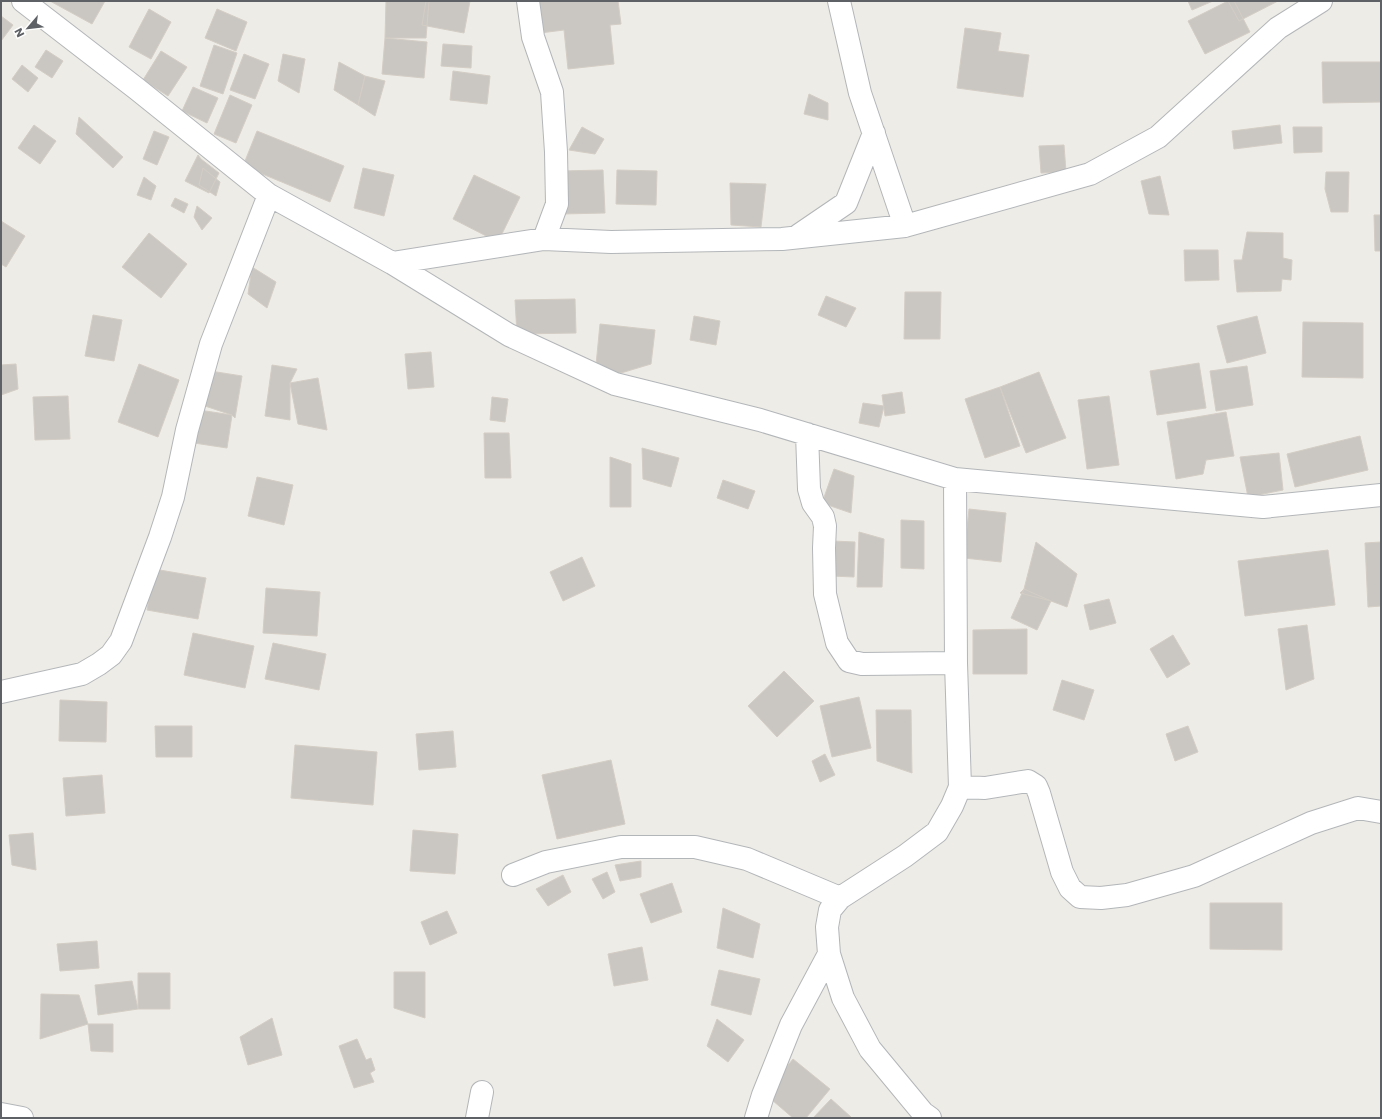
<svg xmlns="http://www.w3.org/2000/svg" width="1382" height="1119" viewBox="0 0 1382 1119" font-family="Poppins,sans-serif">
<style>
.building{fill:#cac7c2;stroke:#d3cdc5}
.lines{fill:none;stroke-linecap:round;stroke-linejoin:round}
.street-casing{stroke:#b3b6b9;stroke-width:24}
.street{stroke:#fff;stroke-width:22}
</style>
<rect width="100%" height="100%" fill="#eeece6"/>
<!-- building -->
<path class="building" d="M50 1H105L92 24Z
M386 1H429L426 38H385Z
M426 1H470L464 33 422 25Z
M536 1H618L621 24 610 25 614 64 568 69 564 30 540 33Z
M1188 1H1213L1192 10Z
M1228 1H1278L1239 21Z
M1228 1H1234L1250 32 1205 54 1188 21Z
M149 9 171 22 151 59 129 47Z
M217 9 247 22 236 51 205 38Z
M1 16 13 25 1 41Z
M965 28 1001 33 998 51 1029 55 1023 97 957 88Z
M385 38 427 42 424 78 382 74Z
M443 44 472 46 471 68 441 66Z
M214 45 237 53 223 94 200 86Z
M46 50 63 61 52 78 35 67Z
M161 51 187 67 168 96 143 80Z
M244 54 269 64 255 99 230 90Z
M283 54 305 59 299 93 278 81Z
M339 62 365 76 358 105 334 90Z
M1322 62H1381V102L1323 103Z
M22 65 38 78 28 92 12 79Z
M453 71 490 76 487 104 450 100Z
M365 76 385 81 375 116 358 105Z
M193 87 218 98 207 123 182 111Z
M809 94 828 103V120L804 114Z
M230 95 252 105 236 143 214 134Z
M79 117 123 157 113 168 76 134Z
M34 125 56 141 40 164 18 148Z
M1280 125 1282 143 1234 149 1232 131Z
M582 127 604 139 595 154 569 150Z
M1293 127H1322V152L1294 153Z
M154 131 169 137 157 165 143 159Z
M257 131 344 166 330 202 243 166Z
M1064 145 1066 172 1041 173 1039 146Z
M198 155 201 159 219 173 209 193 185 181Z
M203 168 220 182 216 196 199 185Z
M363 168 394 175 384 216 354 208Z
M603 170 605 213 562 214 561 171Z
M617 170 657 171 656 205 616 204Z
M1326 172H1349L1348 212H1331L1325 189Z
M474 175 520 197 498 242 453 219Z
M1160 176 1169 215 1149 214 1141 181Z
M144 177 156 186 151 200 137 195Z
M730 183 766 184 761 227 731 225Z
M175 198 188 204 184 213 171 206Z
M197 206 212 218 202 230 194 217Z
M1374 215H1381V251H1375Z
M1 221 25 236 6 267 1 264Z
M1247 232 1283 233V258L1292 260 1291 280 1282 279 1281 291 1237 292 1234 260H1242Z
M149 233 187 264 161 298 122 267Z
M1184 250H1218L1219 280 1185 281Z
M252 267 276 282 267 308 248 294Z
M905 292H941L940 339H904Z
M826 296 856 308 846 327 818 315Z
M575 299 576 333 517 334 515 300Z
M93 315 122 320 114 361 85 356Z
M694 316 720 321 716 345 690 340Z
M1257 316 1266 353 1227 363 1217 326Z
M1303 322 1363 323V378L1302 377Z
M600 324 655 330 651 364 611 376 596 365Z
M431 352 434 387 408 389 405 354Z
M1199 363 1206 408 1157 415 1150 371Z
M16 364 18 389 1 395V365Z
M139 364 179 380 158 437 118 422Z
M272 365 297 369 290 383V420L265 416Z
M1247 366 1253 405 1216 411 1210 371Z
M204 370 242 376 235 418 232 415 199 404Z
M1039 372 1066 438 1026 453 1000 387Z
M318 378 327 430 298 424 290 383Z
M1000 387 1020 446 985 458 965 399Z
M902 392 905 413 885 416 882 395Z
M68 396 70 439 35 440 33 397Z
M1109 396 1119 465 1087 469 1078 400Z
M492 397 508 399 505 422 490 420Z
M863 403 884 406 879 427 859 423Z
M199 410 232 415 227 448 194 443Z
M1226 412 1234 456 1206 460 1203 474 1176 479 1167 422Z
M484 433H509L511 478H485Z
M1360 436 1368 470 1295 487 1287 454Z
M642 448 679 458 671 487 643 479Z
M1279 453 1283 490 1248 497 1240 457Z
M610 457 631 464V507H610Z
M834 469 854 476 851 513 822 503Z
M257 477 293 485 284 525 248 516Z
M723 480 755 491 748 509 717 498Z
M969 509 1006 513 1001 562 964 558Z
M901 520 924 521V569L901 568Z
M859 532 884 539 882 587H857Z
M833 541 855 542 854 577 831 576Z
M1036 542 1077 574 1067 607 1051 601 1020 593 1024 589Z
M1381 542V606L1368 607 1365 543Z
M1328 550 1335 605 1245 616 1238 561Z
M582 557 595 586 563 601 550 572Z
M154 569 206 578 198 619 147 610Z
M266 588 320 592 317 636 263 633Z
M1024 589 1051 601 1037 630 1011 618Z
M1109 599 1116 623 1090 630 1084 605Z
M1307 625 1314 679 1286 690 1278 629Z
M1027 629V674H973V630Z
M193 633 254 646 245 688 184 675Z
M1173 635 1190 664 1167 678 1150 649Z
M273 643 326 654 319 690 265 679Z
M784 671 814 701 777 737 748 706Z
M1062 680 1094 690 1084 720 1053 710Z
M859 697 871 748 832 757 820 706Z
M60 700 107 702 106 742 59 741Z
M876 710H911L912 773 877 761Z
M155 726H192V757H156Z
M1188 726 1198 752 1175 761 1166 734Z
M453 731 456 767 419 770 416 734Z
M295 745 377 752 373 805 291 798Z
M825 754 835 775 820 782 812 761Z
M611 760 625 824 557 839 542 775Z
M102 775 105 813 66 816 63 778Z
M413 830 458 834 455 874 410 871Z
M33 833 36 870 12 865 9 835Z
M641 861V877L620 881 615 865Z
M607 872 615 892 603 899 592 879Z
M563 875 571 892 548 906 536 889Z
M672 883 682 912 651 923 640 894Z
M1210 903H1282V950L1210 949Z
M723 908 760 924 753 958 717 948Z
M447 911 457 933 430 945 421 922Z
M97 941 99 968 60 971 57 944Z
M642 947 648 980 614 986 608 954Z
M719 970 760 979 751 1015 711 1005Z
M394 972H425V1018L394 1008Z
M138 973H170V1009H138Z
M132 981 138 1009 98 1015 95 985Z
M41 994 79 995 88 1024 40 1039Z
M272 1018 282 1055 248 1065 240 1037Z
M717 1019 744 1040 728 1062 707 1046Z
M88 1024H113V1052L91 1051Z
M357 1039 366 1060 371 1058 375 1070 370 1073 374 1082 354 1088 339 1046Z
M793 1059 830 1089 806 1118H793L765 1094Z
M831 1099 851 1117 850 1118H813Z"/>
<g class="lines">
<defs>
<path id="street" d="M23 1 137 89 269 195 392 263 509 335 615 384 760 420 955 479 1263 507 1381 495
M528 1 533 37 552 92 556 152 557 204 544 239
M839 1 860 93 905 226
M799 235 846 203 874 133
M392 263 544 239 611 242 782 239 905 226 1090 174 1158 137 1278 28 1321 1
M807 434 809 489 813 503 823 517 825 526 824 548 825 594 837 643 849 661 862 664 956 663
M1 692 82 674 99 664 111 655 121 641 160 537 173 497 187 430 211 344 269 195
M960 787 985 788 1028 781 1036 786 1039 793 1062 872 1070 888 1080 897 1101 898 1127 895 1194 876 1311 823 1358 808 1381 812
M513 875 546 862 621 847H695L747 859 840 898
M1 1114 22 1118
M477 1118 482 1092
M756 1118 763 1095 791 1025 829 954
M930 1118 923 1113 870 1049 843 998 829 954 827 927 830 910 840 898 905 856 937 832 952 806 960 787 956 663 955 479"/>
</defs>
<!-- street casing -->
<use href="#street" class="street-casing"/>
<!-- street -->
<use href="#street" class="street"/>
</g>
<!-- border -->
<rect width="1382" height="1119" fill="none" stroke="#5e6165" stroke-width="4"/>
<!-- north arrow -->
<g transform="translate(28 28) rotate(242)" stroke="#ffffff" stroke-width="3" paint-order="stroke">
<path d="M0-3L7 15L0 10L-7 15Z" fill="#5e6165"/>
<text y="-6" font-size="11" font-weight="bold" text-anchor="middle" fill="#5e6165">N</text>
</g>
</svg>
